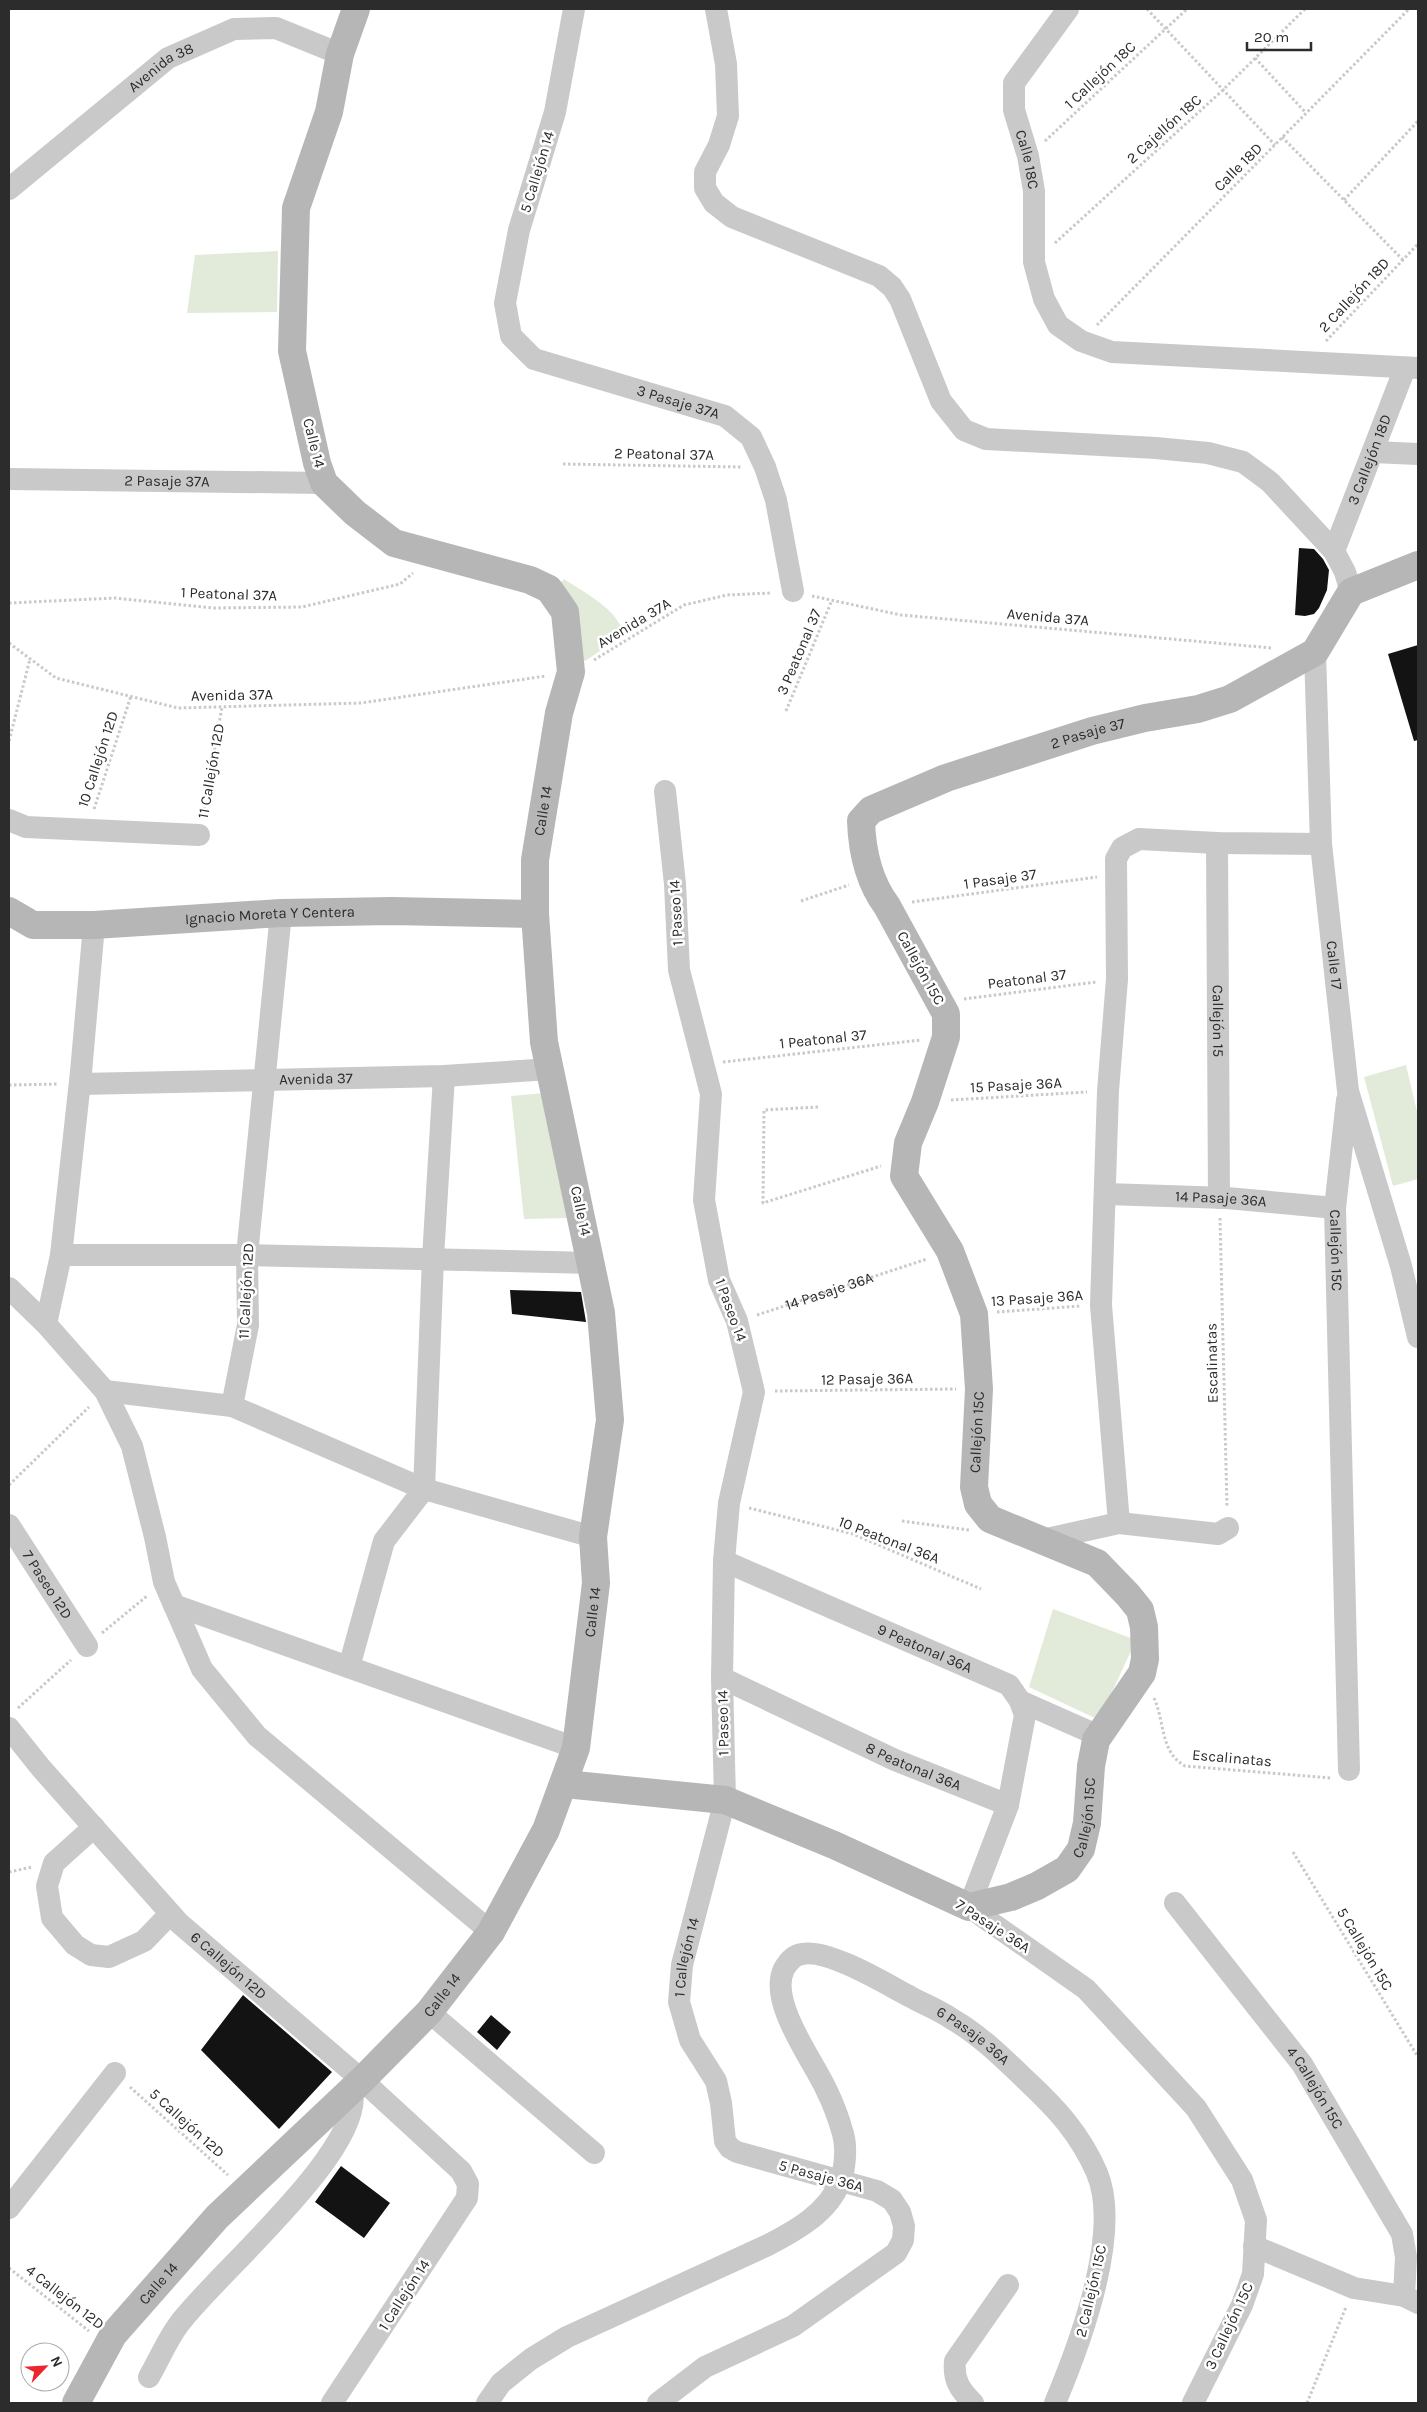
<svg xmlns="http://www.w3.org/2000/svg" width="1427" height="2412" viewBox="0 0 1427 2412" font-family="Karla,sans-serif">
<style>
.green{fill:#e2ebd9}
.building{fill:#131313}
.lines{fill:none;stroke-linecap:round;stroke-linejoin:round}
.path{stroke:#c9c9c9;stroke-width:3;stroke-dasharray:2.5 2.5;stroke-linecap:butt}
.street{stroke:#c9c9c9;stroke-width:22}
.secondary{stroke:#b6b6b6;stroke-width:28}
.labels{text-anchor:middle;stroke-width:5;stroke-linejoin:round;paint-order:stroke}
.street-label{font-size:15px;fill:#2c2c2c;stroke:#fff}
</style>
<rect width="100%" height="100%" fill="#fff"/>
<!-- green -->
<path class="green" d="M278 251 277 312 187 313 195 255Z
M564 579C585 593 618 609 624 635L585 661H581L579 656C580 617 585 617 558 586Z
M1406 1065 1418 1116V1179L1393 1186 1364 1077Z
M545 1093 568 1218 524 1219 511 1096Z
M1053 1609 1136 1640 1099 1720 1029 1687Z"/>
<!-- building -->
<path class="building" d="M1299 548 1314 549 1323 559 1329 570 1327 590 1319 608 1314 614 1305 616 1295 615Z
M1418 645V740L1414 741 1388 654Z
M510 1290 581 1292 586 1322 512 1314Z
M243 1995 332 2072 279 2129 201 2050Z
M491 2015 511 2032 497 2050 477 2032Z
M341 2166 390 2203 364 2238 315 2202Z"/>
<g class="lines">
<!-- path -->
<g class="path">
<path d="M1147 9 1275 145"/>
<path d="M1255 58 1306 113"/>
<path d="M1282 137 1403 260"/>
<path d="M1045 141 1187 9"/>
<path d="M1344 200 1418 121"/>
<path d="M1055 243 1223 90 1305 9"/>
<path d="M1097 325 1409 9"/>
<path d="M1326 341 1418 244"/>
<path d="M563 464 742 467"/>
<path d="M812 596 901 615 1272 648"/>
<path d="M9 603 115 598 214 608 302 607 400 584 413 573"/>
<path d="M9 643 56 678 178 708 361 703 546 676"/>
<path d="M594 660 684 605 727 595 771 593"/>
<path d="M786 711 832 600"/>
<path d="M9 741 30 659"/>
<path d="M94 809 131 696"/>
<path d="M203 814 222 707"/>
<path d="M801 901 849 885"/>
<path d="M912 902 1097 877"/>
<path d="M964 999 1096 982"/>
<path d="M723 1062 921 1040"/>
<path d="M9 1085 58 1084"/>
<path d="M951 1100 1087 1092"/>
<path d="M818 1107 764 1110 763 1203 881 1166"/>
<path d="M1220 1218 1227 1507"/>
<path d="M997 1312 1081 1306"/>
<path id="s1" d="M757 1315 927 1259"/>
<path d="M775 1391 956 1389"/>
<path d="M9 1485 89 1407"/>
<path d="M749 1508 853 1534 981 1589"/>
<path d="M902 1521 969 1530"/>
<path d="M102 1633 147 1596"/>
<path d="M1154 1698C1165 1722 1160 1752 1185 1766L1331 1778"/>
<path d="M18 1708 71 1660"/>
<path d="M1293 1852 1418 2057"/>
<path d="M9 1872 32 1867"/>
<path d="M130 2087 228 2175"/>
<path d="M9 2268 89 2331"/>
<path d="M1307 2403 1346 2307"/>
</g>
<!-- street -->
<g class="street">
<path id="s2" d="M574 9 555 112 519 230 505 303 511 336 534 359 725 416 751 437 765 467 776 500 793 591"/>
<path d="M716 9 726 64 728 116 719 145 705 172V188L714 203 732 217 879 276 892 287 900 299 941 401 964 430 986 439 1156 448 1208 453 1243 462 1270 482 1334 551 1345 572 1351 592"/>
<path id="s3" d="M1068 9 1014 83V110L1028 156 1034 191V262L1044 299 1058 325 1081 341 1112 352 1418 368"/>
<path id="s4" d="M9 189 168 58 234 29 276 28 340 54"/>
<path d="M1373 452 1418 454"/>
<path id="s5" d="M9 479 324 483"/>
<path id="s6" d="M1334 551 1405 368"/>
<path id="s7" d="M1315 652 1321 844 1348 1091 1401 1266 1418 1337"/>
<path d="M9 820 26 827 199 835"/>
<path id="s8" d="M1217 843 1219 1198"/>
<path d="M281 913 247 1255 248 1325 232 1406 424 1489 593 1537"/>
<path id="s9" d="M80 1084 444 1076 551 1069"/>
<path id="s10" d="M1347 1100 1335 1208 1349 1770"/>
<path id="s11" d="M1106 1194 1227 1198 1335 1208"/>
<path d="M61 1255H247L592 1263"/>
<path d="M9 1288 46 1324 105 1391 132 1446 155 1537 164 1582 202 1669 257 1736 491 1932"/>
<path d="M46 1324 61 1255 81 1072 94 925"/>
<path d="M105 1391 232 1406"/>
<path d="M1119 1523 1101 1305 1108 1091 1117 979 1116 859 1122 848 1139 839 1217 843 1321 844"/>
<path id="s12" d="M9 1525 87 1646"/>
<path d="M1042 1540 1119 1523 1218 1534 1228 1528"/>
<path id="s13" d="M724 1561 1009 1685 1020 1701 1025 1715 1008 1805"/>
<path d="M174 1605 576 1748"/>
<path d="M349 1667 384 1541 424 1489 433 1258 444 1076"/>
<path id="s14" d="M722 1678 895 1760 1008 1805 969 1907 1086 1989 1196 2108 1242 2180 1256 2220 1253 2274 1242 2305 1193 2403"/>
<path d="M1020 1701 1099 1736"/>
<path id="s15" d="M9 1728 41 1768 179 1923 362 2080 461 2171 468 2184 467 2198 332 2403"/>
<path d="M94 1827 54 1863 47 1886 52 1918 75 1945 91 1955 109 1957 144 1941 170 1914"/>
<path id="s16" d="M1175 1903 1302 2064 1402 2234 1406 2257 1404 2296"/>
<path d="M429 2012 594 2153"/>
<path d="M9 2208 115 2073"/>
<path d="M1254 2246 1354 2288 1404 2296 1418 2303"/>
<path d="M149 2377C159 2360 167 2340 179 2324 215 2275 366 2149 352 2090"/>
<path id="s17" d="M487 2403 501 2383 531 2359 567 2337 768 2245C795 2231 828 2213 840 2182 845 2170 847 2147 843 2134 839 2119 833 2103 826 2089 812 2059 768 2001 784 1969 788 1962 793 1955 802 1954 827 1948 886 1984 909 1996 923 2004 939 2010 952 2019 980 2035 1004 2059 1027 2081 1057 2109 1080 2134 1097 2173 1122 2233 1079 2346 1055 2403"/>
<path id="s18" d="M658 2403 705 2367 793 2326 896 2253 903 2240 904 2226 900 2212 892 2200 877 2191 737 2152 730 2148 725 2141 721 2103 716 2081 690 2040 679 2002 682 1965 725 1800 722 1678 724 1561 729 1503 754 1392 737 1321 719 1280 704 1200 711 1094 679 970 675 884 665 791"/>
<path d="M973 2403C960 2390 953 2380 955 2361L1008 2285"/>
</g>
<!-- secondary -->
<g class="secondary">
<path id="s19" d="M9 911 33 925H94L281 913 392 911 535 914"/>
<path id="s20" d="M565 1784 725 1800 834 1845 969 1907 1011 1897 1037 1886 1067 1869 1081 1849 1087 1823 1091 1766 1096 1740 1142 1673 1145 1659 1144 1627 1140 1610 1128 1595 1097 1563 990 1519 978 1504 974 1487 979 1389 974 1314 950 1251 904 1176 908 1143 925 1102 946 1037V1014L887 906C869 882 862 850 861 821L871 810 946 778 1092 731 1145 718 1198 709 1230 699 1315 652 1351 592 1418 565"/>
<path id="s21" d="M76 2403 113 2335 217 2217 362 2080 429 2012 491 1932 546 1830 576 1748 596 1583 593 1537 610 1420 601 1313 544 1042 535 914V860L559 713 571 672 565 612 549 589 530 580 394 543 355 513 324 483 317 463 292 351 296 208 329 112 340 54 356 9"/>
</g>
</g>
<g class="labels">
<!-- street labels -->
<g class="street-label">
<text dy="5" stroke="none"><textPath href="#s4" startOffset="195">Avenida 38</textPath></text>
<text transform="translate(1100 75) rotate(-43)" y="5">1 Callejón 18C</text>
<text transform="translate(1164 129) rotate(-42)" y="5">2 Cajellón 18C</text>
<text dy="5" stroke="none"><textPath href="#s3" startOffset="170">Calle 18C</textPath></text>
<text transform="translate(1238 167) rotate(-45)" y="5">Calle 18D</text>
<text transform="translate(537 172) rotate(-73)" y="5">5 Callejón 14</text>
<text transform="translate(1354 295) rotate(-47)" y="5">2 Callejón 18D</text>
<text dy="5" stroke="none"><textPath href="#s2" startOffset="519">3 Pasaje 37A</textPath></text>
<text transform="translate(314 443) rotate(76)" y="5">Calle 14</text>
<text transform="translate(664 454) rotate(1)" y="5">2 Peatonal 37A</text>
<text dy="5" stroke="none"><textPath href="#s6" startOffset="98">3 Callejón 18D</textPath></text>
<text dy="5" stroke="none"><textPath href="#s5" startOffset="158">2 Pasaje 37A</textPath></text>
<text transform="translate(229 594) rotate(2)" y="5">1 Peatonal 37A</text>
<text transform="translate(1048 617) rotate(5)" y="5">Avenida 37A</text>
<text transform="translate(634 623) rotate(-31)" y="5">Avenida 37A</text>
<text transform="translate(799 652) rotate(-67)" y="5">3 Peatonal 37</text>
<text transform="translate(232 695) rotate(-1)" y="5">Avenida 37A</text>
<text dy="5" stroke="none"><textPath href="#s20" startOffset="1985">2 Pasaje 37</textPath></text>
<text transform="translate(98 759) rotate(-72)" y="5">10 Callejón 12D</text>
<text transform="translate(211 771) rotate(-80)" y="5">11 Callejón 12D</text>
<text dy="5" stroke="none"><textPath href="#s21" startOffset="1781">Calle 14</textPath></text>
<text transform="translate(1000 879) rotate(-8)" y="5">1 Pasaje 37</text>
<text transform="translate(676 913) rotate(-93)" y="5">1 Paseo 14</text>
<text dy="5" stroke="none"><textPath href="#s19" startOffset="265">Ignacio Moreta Y Centera</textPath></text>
<text dy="5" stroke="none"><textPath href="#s7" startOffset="314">Calle 17</textPath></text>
<text transform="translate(921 968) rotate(61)" y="5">Callejón 15C</text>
<text transform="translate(1027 979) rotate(-7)" y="5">Peatonal 37</text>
<text dy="5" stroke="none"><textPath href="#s8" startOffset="178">Callejón 15</textPath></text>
<text transform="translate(823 1039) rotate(-6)" y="5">1 Peatonal 37</text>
<text dy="5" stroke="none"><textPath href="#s9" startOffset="236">Avenida 37</textPath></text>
<text transform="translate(1016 1085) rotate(-3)" y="5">15 Pasaje 36A</text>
<text dy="5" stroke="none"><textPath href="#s11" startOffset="115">14 Pasaje 36A</textPath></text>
<text transform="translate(581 1211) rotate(78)" y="5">Calle 14</text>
<text dy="5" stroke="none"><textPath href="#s10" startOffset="151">Callejón 15C</textPath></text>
<text transform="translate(246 1291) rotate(-87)" y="5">11 Callejón 12D</text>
<text dy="5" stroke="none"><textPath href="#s1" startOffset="76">14 Pasaje 36A</textPath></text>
<text transform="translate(1037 1298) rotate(-4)" y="5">13 Pasaje 36A</text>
<text transform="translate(731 1310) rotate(70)" y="5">1 Paseo 14</text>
<text transform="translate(1212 1363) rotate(-91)" y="5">Escalinatas</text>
<text transform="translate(867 1379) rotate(-1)" y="5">12 Pasaje 36A</text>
<text dy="5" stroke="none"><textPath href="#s20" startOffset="1084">Callejón 15C</textPath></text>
<text transform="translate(889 1540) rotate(21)" y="5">10 Peatonal 36A</text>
<text dy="5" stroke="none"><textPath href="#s12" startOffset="71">7 Paseo 12D</textPath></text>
<text dy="5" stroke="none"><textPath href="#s21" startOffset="971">Calle 14</textPath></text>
<text dy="5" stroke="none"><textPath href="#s13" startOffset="219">9 Peatonal 36A</textPath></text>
<text transform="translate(723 1723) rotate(-91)" y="5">1 Paseo 14</text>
<text transform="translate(1232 1758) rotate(5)" y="5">Escalinatas</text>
<text dy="5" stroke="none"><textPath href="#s14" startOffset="211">8 Peatonal 36A</textPath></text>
<text dy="5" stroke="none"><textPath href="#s20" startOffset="589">Callejón 15C</textPath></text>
<text transform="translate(993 1926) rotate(33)" y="5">7 Pasaje 36A</text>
<text transform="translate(1365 1949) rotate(59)" y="5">5 Callejón 15C</text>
<text dy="5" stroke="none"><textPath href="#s18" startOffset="714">1 Callejón 14</textPath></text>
<text dy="5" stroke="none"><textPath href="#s15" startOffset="324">6 Callejón 12D</textPath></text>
<text dy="5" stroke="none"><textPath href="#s21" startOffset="551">Calle 14</textPath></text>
<text dy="5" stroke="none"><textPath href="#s17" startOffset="868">6 Pasaje 36A</textPath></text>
<text dy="5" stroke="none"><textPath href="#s16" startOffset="232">4 Callejón 15C</textPath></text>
<text transform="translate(187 2123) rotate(42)" y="5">5 Callejón 12D</text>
<text transform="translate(821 2176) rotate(15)" y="5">5 Pasaje 36A</text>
<text dy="5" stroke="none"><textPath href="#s21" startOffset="146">Calle 14</textPath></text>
<text transform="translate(1091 2291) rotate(-77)" y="5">2 Callejón 15C</text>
<text transform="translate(404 2295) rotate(-57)" y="5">1 Callejón 14</text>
<text transform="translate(65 2297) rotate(38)" y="5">4 Callejón 12D</text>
<text transform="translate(1229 2326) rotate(-65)" y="5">3 Callejón 15C</text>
</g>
</g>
<!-- border -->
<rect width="1427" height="2412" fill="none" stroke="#2c2c2c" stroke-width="20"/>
<!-- north arrow -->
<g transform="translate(45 2367) rotate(65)"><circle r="24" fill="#ffffff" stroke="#ababab"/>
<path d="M0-4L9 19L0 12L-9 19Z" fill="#eb272d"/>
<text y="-8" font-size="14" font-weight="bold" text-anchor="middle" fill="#2c2c2c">N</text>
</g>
<!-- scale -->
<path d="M1247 42v8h64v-8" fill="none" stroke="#2c2c2c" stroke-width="2.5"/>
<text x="1254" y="42" font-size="15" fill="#2c2c2c" stroke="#ffffff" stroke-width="4" paint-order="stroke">20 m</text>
</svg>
